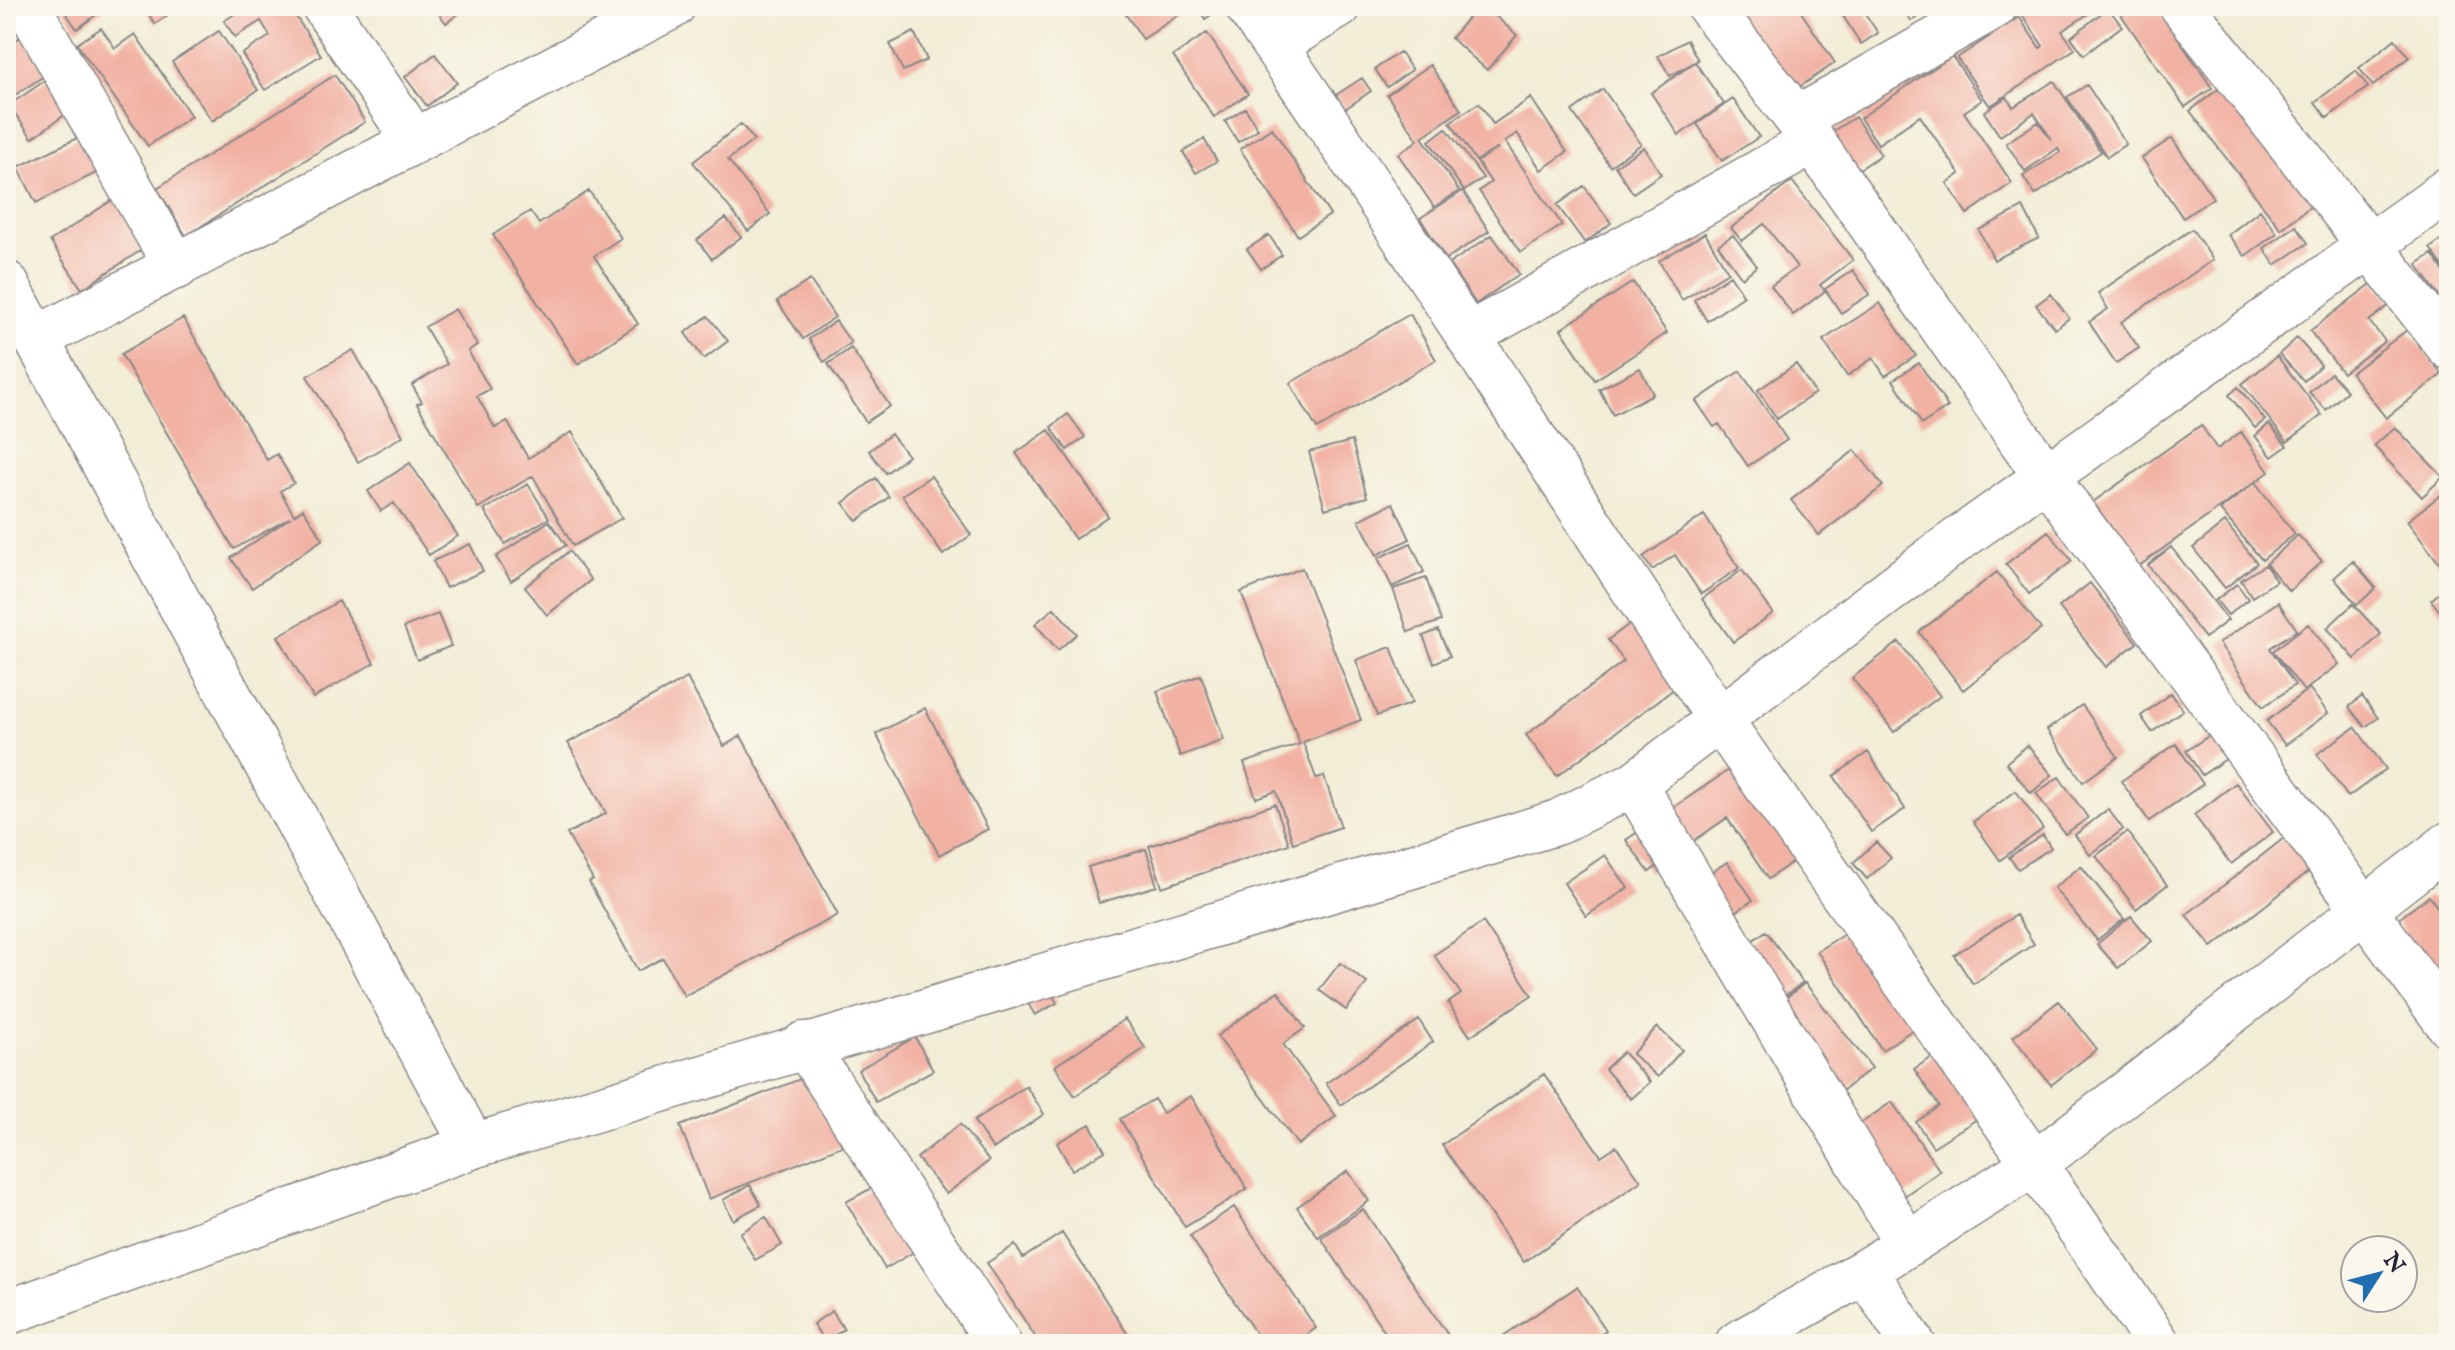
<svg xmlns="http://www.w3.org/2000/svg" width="2455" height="1350" viewBox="0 0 2455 1350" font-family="'IM FELL English',serif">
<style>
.building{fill:#f1b1a3}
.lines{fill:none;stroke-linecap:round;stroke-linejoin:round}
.minor-casing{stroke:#8a8888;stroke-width:47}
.major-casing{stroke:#8a8888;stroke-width:47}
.minor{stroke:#fff;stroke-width:44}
.major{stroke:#fff;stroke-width:44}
</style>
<rect width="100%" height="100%" fill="#fbf7ec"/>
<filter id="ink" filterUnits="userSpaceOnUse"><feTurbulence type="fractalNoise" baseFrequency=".0125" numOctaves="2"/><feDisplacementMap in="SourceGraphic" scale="16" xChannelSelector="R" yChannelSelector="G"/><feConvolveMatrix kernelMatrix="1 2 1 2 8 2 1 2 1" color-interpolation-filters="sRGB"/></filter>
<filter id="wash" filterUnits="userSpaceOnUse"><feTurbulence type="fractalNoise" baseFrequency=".006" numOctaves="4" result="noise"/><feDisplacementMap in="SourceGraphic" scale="32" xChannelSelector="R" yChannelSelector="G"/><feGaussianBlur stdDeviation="1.8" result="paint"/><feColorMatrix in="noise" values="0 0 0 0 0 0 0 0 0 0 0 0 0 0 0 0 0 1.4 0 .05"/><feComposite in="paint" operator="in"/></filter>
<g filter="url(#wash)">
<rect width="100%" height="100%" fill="#f2edd6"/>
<g id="blocks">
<!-- building -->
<path class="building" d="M61 6H108L77 29Z
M143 6H180L155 24Z
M247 6H289L321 55 265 90 242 54 270 36 261 21 235 37 224 21Z
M433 6H469L446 23Z
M1120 6H1192L1143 39Z
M1197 6H1224L1205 19Z
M1478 6H1484L1517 35 1487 70 1451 38Z
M1745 6H1797L1835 63 1789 94 1735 13Z
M1841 6H1860L1878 33 1861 44 1838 8Z
M1902 6H1937L1911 21Z
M2025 6H2100L2062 31 2075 49 1990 106 1957 58 2019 17 2040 48 2043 46 2019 10Z
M2115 6H2156L2212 88 2185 107Z
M2108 8 2122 26 2084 55 2071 37Z
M101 28 115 48 135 34 191 116 148 146 77 44Z
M219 31 258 90 212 121 172 62Z
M914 32 927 60 903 71 890 44Z
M1207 33 1248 94 1214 117 1173 56Z
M22 36 47 74 9 99 6 93V47Z
M2395 39 2409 57 2373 86 2359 68Z
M1687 40 1698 60 1670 76 1658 56Z
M1400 52 1412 70 1387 87 1375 69Z
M435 54 457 83 427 106 405 77Z
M1952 56 1982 100 1964 112 2012 183 1967 214 1947 183 1960 174 1920 116 1878 144 1860 118Z
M1695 62 1724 104 1679 135 1651 93Z
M1430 65 1461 110 1422 137 1459 191 1434 207 1398 154 1418 140 1387 95Z
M61 70 83 102 32 138 9 105Z
M2356 71 2368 87 2327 118 2315 102Z
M335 75 365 122 186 236 157 188Z
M1362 78 1371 91 1345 109 1336 95Z
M2054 81 2101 152 2035 195 2023 176 2060 152 2058 148 2025 171 2006 143 2038 122 2052 140 2034 113 2000 136 1984 112 2007 97 2013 107Z
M2225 84 2316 202 2281 229 2190 111Z
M2087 85 2126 144 2107 157 2067 97Z
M1603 89 1641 144 1610 166 1572 111Z
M1531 98 1567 152 1541 170 1517 133 1505 142 1562 225 1521 252 1479 191 1491 182 1477 162 1498 148 1476 161 1450 122 1479 103 1493 124Z
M1733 99 1759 137 1722 161 1697 124Z
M1245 108 1258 129 1238 142 1225 121Z
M1855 117 1881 155 1852 174 1827 135Z
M741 124 754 140 728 160 770 214 748 231 693 162Z
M1272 128 1330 215 1298 236 1240 149Z
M1446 128 1483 178 1464 191 1429 141Z
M81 136 98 172 36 203 18 167Z
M2172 138 2213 198 2183 218 2142 158Z
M1204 139 1217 161 1196 173 1183 152Z
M1644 147 1661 174 1633 193 1615 166Z
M1792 181 1853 260 1820 285 1825 291 1793 315 1771 286 1797 267 1764 224 1742 241 1731 228Z
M1584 186 1611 223 1585 243 1557 205Z
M589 191 621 238 594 256 638 324 578 364 493 235 530 211 539 224Z
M1463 191 1489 231 1446 259 1420 218Z
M120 195 152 243 82 289 50 241Z
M2023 207 2039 238 1994 260 1979 230Z
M2260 210 2277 233 2245 256 2228 235Z
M726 218 741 237 712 259 697 240Z
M2296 226 2308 243 2275 265 2264 248Z
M2192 229 2213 260 2121 322 2139 348 2116 363 2089 322 2108 309 2098 293Z
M1705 233 1728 272 1682 300 1659 261Z
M1269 235 1282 255 1261 269 1247 249Z
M1492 235 1519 274 1476 304 1449 264Z
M1733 235 1757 266 1742 278 1718 245Z
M2449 235V275L2430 248Z
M2432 254 2449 279V311L2417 264Z
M1853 270 1870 294 1841 313 1825 289Z
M1730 275 1744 296 1707 321 1694 300Z
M810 280 835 317 803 339 777 301Z
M2375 281 2392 303 2369 321 2385 341 2343 373 2310 331Z
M1633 282 1667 333 1595 380 1561 329Z
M2051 294 2069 318 2055 329 2036 305Z
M1880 303 1916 356 1885 376 1873 358 1847 376 1823 340Z
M455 309 477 345 468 351 490 389 477 396 495 428 507 421 528 458 572 432 622 518 573 546 533 476 478 508 417 404 422 402 412 385 447 364 425 327Z
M1410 314 1436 360 1317 429 1290 383Z
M708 316 728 341 704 359 685 333Z
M183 318 267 460 277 454 294 483 280 491 294 515 303 509 323 539 252 588 231 558 291 517 234 549 121 354Z
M836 321 851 343 824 362 809 339Z
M2407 330 2442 374 2386 418 2351 373Z
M2297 338 2321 365 2304 381 2279 354Z
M851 348 890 406 866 422 828 364Z
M353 350 403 436 358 462 307 376Z
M2277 356 2322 415 2287 442 2242 384Z
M1919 363 1948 407 1922 424 1893 380Z
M1796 364 1815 393 1777 419 1758 390Z
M1640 368 1653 394 1613 415 1599 389Z
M1740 371 1787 440 1748 466 1719 424 1714 427 1696 401Z
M2331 373 2347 391 2326 410 2309 392Z
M2238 387 2265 420 2255 428 2229 395Z
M1068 414 1085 437 1067 450 1051 427Z
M2269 424 2287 446 2272 457 2255 436Z
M2201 425 2217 449 2241 432 2269 472 2139 566 2093 502Z
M2395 427 2443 477 2422 497 2374 446Z
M1049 430 1108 516 1075 539 1016 453Z
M891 434 908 456 886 473 869 451Z
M1352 441 1367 497 1325 509 1309 452Z
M1855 450 1883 486 1819 535 1791 500Z
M410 463 458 536 429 555 394 503 381 511 368 491Z
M931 476 971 535 943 555 902 495Z
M876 478 889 497 857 521 843 503Z
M2255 482 2295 534 2262 560 2220 510Z
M528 484 549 518 505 544 484 510Z
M2442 494 2449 503V576L2407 521Z
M1393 503 1410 539 1377 555 1359 520Z
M1704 515 1739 568 1701 594 1675 555 1652 570 1643 557Z
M549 521 566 545 511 581 496 557Z
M2225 522 2257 563 2225 588 2193 548Z
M2048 531 2072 561 2029 594 2006 564Z
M2298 535 2322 561 2289 591 2266 564Z
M1411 543 1424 572 1392 587 1378 558Z
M470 544 483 571 446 588 433 561Z
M2171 547 2228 620 2205 638 2148 565Z
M569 551 591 580 547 615 525 587Z
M2353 561 2376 588 2357 605 2334 578Z
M2265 565 2276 581 2252 597 2241 580Z
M1302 568 1361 720 1303 742 1316 778 1324 776 1341 827 1293 843 1276 791 1256 798 1244 763 1300 744 1241 592Z
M1742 570 1773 613 1733 642 1702 599Z
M1997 572 2041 629 1963 690 1919 632Z
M1426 578 1441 621 1408 632 1393 589Z
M2090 583 2137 643 2106 667 2059 607Z
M2237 584 2248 599 2228 615 2216 600Z
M2449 585V623L2431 600Z
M339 601 374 663 313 698 278 636Z
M2278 602 2297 630 2270 648 2295 685 2263 707 2219 643Z
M2353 604 2381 634 2355 659 2327 628Z
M1054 608 1077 634 1058 650 1035 624Z
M438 614 451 646 417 660 404 627Z
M1639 617 1686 680 1557 776 1526 735 1624 661 1608 640Z
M2308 624 2339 664 2304 691 2273 651Z
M1438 630 1450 656 1434 663 1423 636Z
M1899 642 1940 696 1894 732 1852 678Z
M1391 647 1412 703 1377 716 1356 660Z
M1201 675 1224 740 1180 756 1157 691Z
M687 678 724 746 741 736 838 915 684 996 663 958 638 971 589 882 593 880 567 834 606 813 568 743Z
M2309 688 2328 713 2285 745 2267 721Z
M2171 693 2183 710 2152 732 2141 716Z
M2362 696 2378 718 2365 727 2349 707Z
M2082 705 2118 757 2083 782 2047 730Z
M925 708 988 829 939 855 876 734Z
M2355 727 2386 769 2348 797 2317 754Z
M2216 731 2232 755 2202 775 2186 751Z
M2176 744 2203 784 2149 821 2121 781Z
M2027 745 2052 775 2031 793 2006 763Z
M1868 752 1905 809 1871 832 1834 776Z
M1739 763 1801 856 1768 879 1727 818 1649 872 1626 840Z
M2059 777 2088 818 2065 834 2036 793Z
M2236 783 2273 832 2231 864 2194 815Z
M2016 791 2043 829 2000 860 1973 822Z
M1275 804 1289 844 1162 887 1149 846Z
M2108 809 2123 829 2090 855 2075 835Z
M2127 832 2167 885 2136 909 2096 856Z
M2043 835 2051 848 2018 869 2009 857Z
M2288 835 2313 868 2212 947 2186 915Z
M1876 842 1891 858 1867 879 1853 863Z
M1146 849 1157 886 1099 903 1088 867Z
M1605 855 1628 888 1586 916 1564 883Z
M1727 862 1753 900 1724 920 1697 882Z
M2081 866 2124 919 2097 940 2054 888Z
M2429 896 2439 909 2449 901V979L2444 972 2430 982 2397 920Z
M2016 915 2034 944 1973 984 1954 955Z
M2131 916 2152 941 2118 968 2097 944Z
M1483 922 1532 995 1470 1036 1448 1003 1461 994 1434 955Z
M1856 927 1920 1025 1882 1050 1817 951Z
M1766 931 1803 983 1767 1008 1731 956Z
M1340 963 1367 983 1346 1010 1319 990Z
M1045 982 1057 1003 1035 1015 1023 995Z
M1805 983 1872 1068 1826 1103 1760 1018Z
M1278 991 1305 1028 1283 1044 1336 1116 1298 1145 1217 1036Z
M2059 1001 2097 1049 2051 1085 2013 1037Z
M1125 1019 1145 1048 1075 1096 1055 1066Z
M1419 1020 1433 1042 1341 1105 1326 1083Z
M1657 1027 1682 1050 1658 1077 1632 1054Z
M915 1037 933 1070 876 1102 858 1070Z
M1943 1050 1985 1114 1933 1147 1916 1122 1939 1106 1914 1069Z
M1623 1052 1650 1082 1631 1099 1605 1069Z
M813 1074 842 1146 709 1199 680 1126Z
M1544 1074 1601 1156 1616 1146 1641 1181 1524 1262 1442 1145Z
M1026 1086 1044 1114 993 1149 974 1121Z
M1191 1096 1247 1189 1185 1227 1120 1119 1154 1099 1163 1113Z
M1892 1102 1940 1171 1897 1201 1848 1132Z
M960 1124 989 1161 946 1194 917 1158Z
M1090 1124 1105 1151 1072 1170 1057 1143Z
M1348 1171 1369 1201 1318 1237 1297 1207Z
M879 1184 917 1250 885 1269 846 1202Z
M750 1185 761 1205 733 1220 723 1200Z
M1234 1207 1316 1328 1294 1344H1263L1190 1236Z
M1363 1209 1454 1344H1393L1321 1238Z
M766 1217 782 1245 755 1260 740 1233Z
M1062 1233 1134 1344H1040L987 1263 1015 1245 1023 1258Z
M1577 1287 1606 1330 1586 1344H1509L1503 1336Z
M832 1311 844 1329 825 1342 813 1324Z"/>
</g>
</g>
<g filter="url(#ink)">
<use href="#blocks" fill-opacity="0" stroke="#8a8888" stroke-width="2"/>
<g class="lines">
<defs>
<path id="minor" d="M28 6C78 93 125 181 177 267
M324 6 415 141
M1247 6C1411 239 1559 483 1719 718 1864 928 2016 1132 2158 1344
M1709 6 1797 119 2047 478 2449 1025
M2182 6 2449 347
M1275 45 1339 6
M1797 119 1995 6
M1469 335 1813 142
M36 339 673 6
M1634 784 1907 1244
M804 1044 999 1344
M1865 1271 1913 1344
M6 1313 473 1146
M1737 1344 1865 1271 2036 1163 2449 844"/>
<path id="major" d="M6 283 473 1146 1513 836 1558 822 1634 784 1938 554 2449 189"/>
</defs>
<!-- minor casing -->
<use href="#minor" class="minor-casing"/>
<!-- major casing -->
<use href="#major" class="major-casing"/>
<!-- minor -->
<use href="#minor" class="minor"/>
<!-- major -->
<use href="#major" class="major"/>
</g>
</g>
<!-- margin -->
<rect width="2455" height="1350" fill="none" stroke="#fbf7ec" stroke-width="32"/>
<!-- north arrow -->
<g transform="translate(2379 1274) rotate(54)"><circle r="38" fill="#fbf7ec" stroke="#a4a2a5" stroke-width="2"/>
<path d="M0-6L14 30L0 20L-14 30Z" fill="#1f6fb2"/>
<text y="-12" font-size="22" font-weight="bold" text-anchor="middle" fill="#22223b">N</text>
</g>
</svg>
